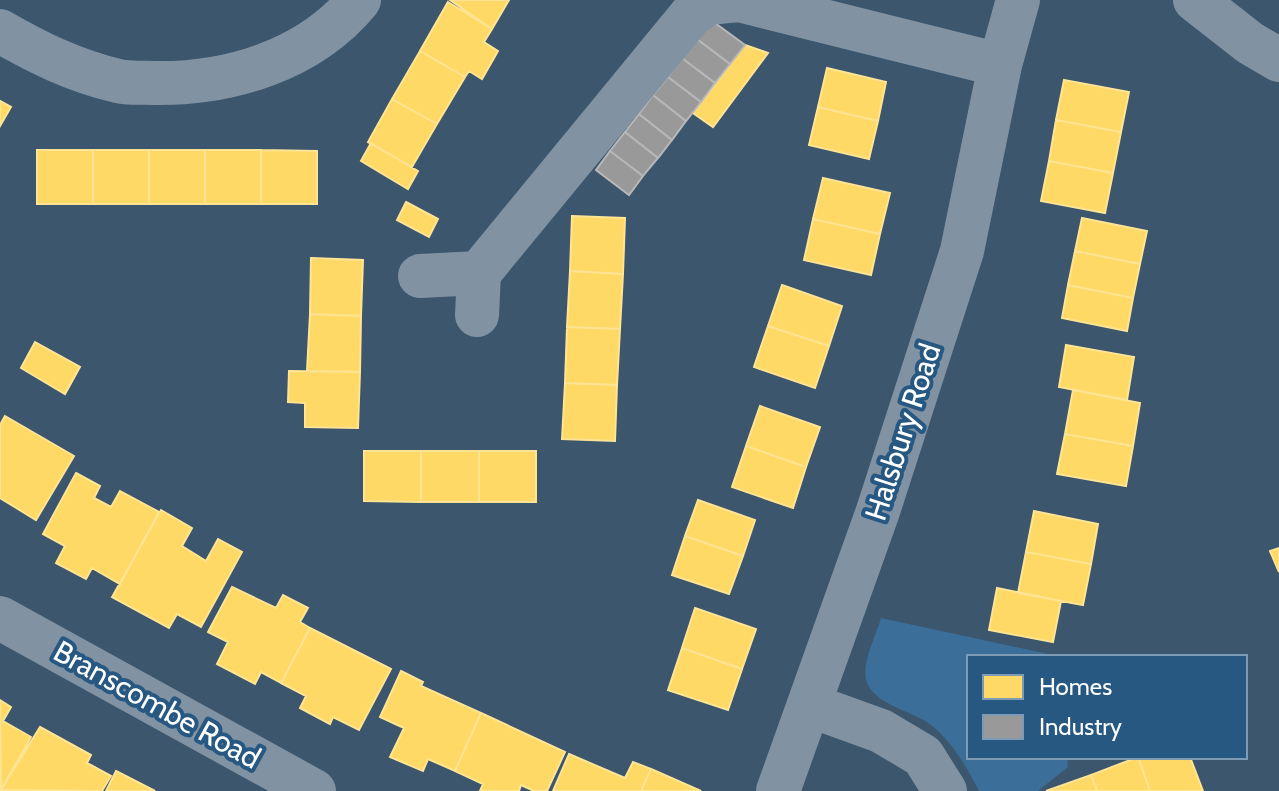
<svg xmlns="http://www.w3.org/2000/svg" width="1279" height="791" viewBox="0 0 1279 791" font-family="Cabin,sans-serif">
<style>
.green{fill:#3b6e98}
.homes{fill:#ffd966;stroke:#ffe494;stroke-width:2}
.industry{fill:#999;stroke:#b8b8b8;stroke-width:2}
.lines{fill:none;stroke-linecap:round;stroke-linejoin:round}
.minor{stroke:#8193a3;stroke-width:44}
.labels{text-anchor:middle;stroke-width:8;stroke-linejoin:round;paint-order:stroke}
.street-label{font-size:30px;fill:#fff;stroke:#265882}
</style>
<rect width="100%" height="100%" fill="#3b566d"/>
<!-- green -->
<path class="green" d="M881 618 1062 657H969V757H1067L1068 767 1038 791H979C966 766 953 743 931 725 913 711 879 706 868 685 859 667 876 636 881 618Z"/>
<!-- homes -->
<path class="homes" d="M450 0H509L492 29Z
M448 2 492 29 484 42 498 51 482 79 469 71 465 77 420 51Z
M745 45 768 53 713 127 693 113Z
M420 51 465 77 437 124 392 99Z
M827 68 886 82 878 121 818 107Z
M1064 80 1129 92 1121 132 1056 120Z
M392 99 437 124 412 167 368 142Z
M0 101 11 107 0 126Z
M818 107 878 121 869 159 809 145Z
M1056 120 1121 132 1113 173 1049 161Z
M371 143 418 171 408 189 361 161Z
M37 150H93V204H37Z
M93 150H149V204H93Z
M149 150H205V204H149Z
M205 150H261V204H205Z
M261 150 317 151V204H261Z
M1049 161 1113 173 1105 213 1041 201Z
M823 178 890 193 880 234 813 219Z
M406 202 438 219 429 237 397 220Z
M572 216 625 218 623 274 570 271Z
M1082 218 1147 231 1140 264 1075 251Z
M813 219 880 234 871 275 804 260Z
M1075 251 1140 264 1133 298 1068 285Z
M311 258 363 260 361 316 310 314Z
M570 271 623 274 620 329 567 327Z
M782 285 842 306 829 346 768 326Z
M1068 285 1133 298 1127 331 1062 318Z
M310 314 361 316 360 372 307 371Z
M768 326 829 346 815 388 754 367Z
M567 327 620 329 617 385 565 383Z
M35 342 80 367 65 394 21 368Z
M1066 345 1134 357 1127 400 1059 387Z
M289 371 360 372 358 428 305 427V403L288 402Z
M565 383 617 385 615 441 562 439Z
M1073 390 1140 403 1133 446 1065 434Z
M760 406 820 427 806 467 746 446Z
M5 416 74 456 36 520 0 498V425Z
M1065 434 1133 446 1126 486 1057 474Z
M746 446 806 467 793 508 732 487Z
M364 451H421V502L364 501Z
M421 451H479V502H421Z
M479 451H536V502H479Z
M76 473 100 486 94 498 111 507 120 491 159 512 120 584 92 568 86 579 56 563 65 546 43 534Z
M698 500 755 520 743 556 685 536Z
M161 510 192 528 182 546 206 561 218 539 242 552 201 627 177 614 169 628 112 597Z
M1034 511 1098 524 1091 564 1026 552Z
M685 536 743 556 729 594 672 575Z
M1279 548V572L1270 551Z
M1026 552 1091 564 1083 605 1018 593Z
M232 587 276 608 283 595 308 608 300 622 310 628 281 683 261 672 255 684 217 664 228 642 208 632Z
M997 588 1061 601 1053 642 989 630Z
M695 608 756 629 742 669 682 648Z
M310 628 391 669 359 730 333 717 330 724 300 708 306 696 281 683Z
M682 648 742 669 728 710 668 690Z
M401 671 423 682 421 686 481 713 455 771 428 759 423 771 390 757 404 728 380 717Z
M0 700 11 707 3 721 31 737 1 790Z
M481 713 565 752 547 791H534L521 785 519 791H480L483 784 455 771Z
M40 727 91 755 87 763 111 776 102 791 1 790Z
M569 754 625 778 633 762 651 769 641 791H553Z
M1138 757H1190L1203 791H1150Z
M1138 757 1150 791H1097L1091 775Z
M651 769 701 791H641Z
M116 771 155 791H106Z
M1091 775 1097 791H1046Z"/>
<!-- industry -->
<path class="industry" d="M711 20 745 45 730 64 697 39Z
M697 39 730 64 715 83 682 58Z
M682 58 715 83 701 102 668 77Z
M668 77 701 102 686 121 653 95Z
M653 95 686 121 672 140 639 114Z
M639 114 672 140 658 158 625 132Z
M625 132 658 158 643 176 610 151Z
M610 151 643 176 629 195 596 170Z"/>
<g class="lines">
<!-- minor -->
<path class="minor" d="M1195 0 1250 43 1279 60
M0 31C38 53 75 71 118 81 130 84 143 82 155 83 230 84 310 60 359 0
M479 273 691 15 708 3 739 0 1000 65
M420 276 479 273 477 315
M0 618 314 791
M809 705 881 731 923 756 945 791
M778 791 878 511 962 251 1000 65 1018 0"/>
</g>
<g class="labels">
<!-- street labels -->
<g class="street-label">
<text transform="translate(903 432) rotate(-72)" y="10">Halsbury Road</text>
<text transform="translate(157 705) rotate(29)" y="10">Branscombe Road</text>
</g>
</g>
<!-- legend -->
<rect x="967" y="655" width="280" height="104" fill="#265882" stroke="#7d9bb4" stroke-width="2"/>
<rect x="983" y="675" width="40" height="24" fill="#ffd966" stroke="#7d9bb4" stroke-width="2"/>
<text x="1039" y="695" font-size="24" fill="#ffffff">Homes</text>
<rect x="983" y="715" width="40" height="24" fill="#999999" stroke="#7d9bb4" stroke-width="2"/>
<text x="1039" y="735" font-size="24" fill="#ffffff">Industry</text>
</svg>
